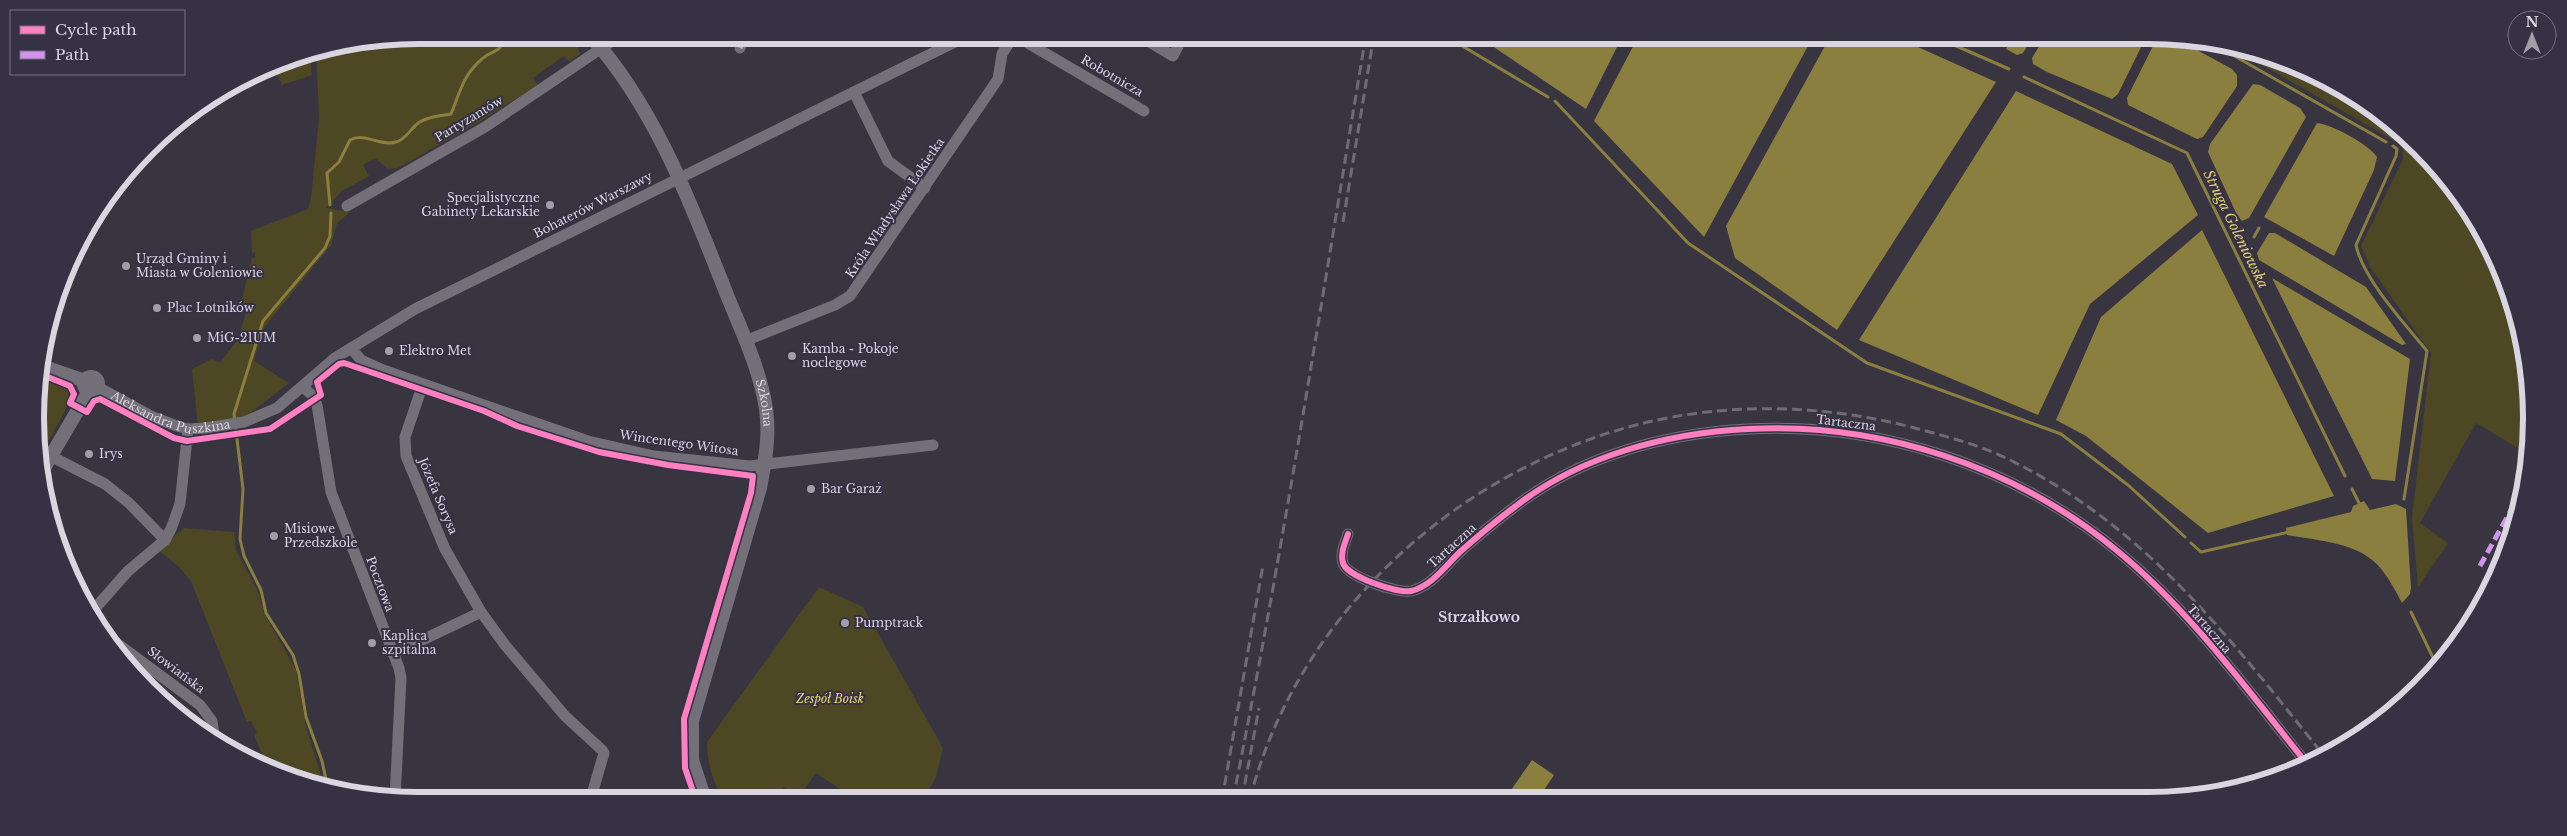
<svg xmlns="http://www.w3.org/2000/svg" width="2567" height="836" viewBox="0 0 2567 836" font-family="'Libre Baskerville',serif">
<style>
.green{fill:#4e4724}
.water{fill:#8b7f40}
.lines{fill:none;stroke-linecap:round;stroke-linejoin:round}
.stream{stroke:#8b7f40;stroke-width:3}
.minor{stroke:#74707a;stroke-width:11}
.tertiary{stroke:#74707a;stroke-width:14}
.rail{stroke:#6e6b74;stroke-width:3;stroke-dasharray:10 5;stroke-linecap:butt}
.quiet{stroke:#d193ec;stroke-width:5;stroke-dasharray:10 5;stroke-linecap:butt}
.cycleway-casing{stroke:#373144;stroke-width:9}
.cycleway{stroke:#ff80c0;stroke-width:6}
.poi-dot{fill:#a19da9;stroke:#373144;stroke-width:2}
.labels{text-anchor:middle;stroke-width:4;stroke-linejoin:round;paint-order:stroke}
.street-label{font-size:12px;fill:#d9d5e1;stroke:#373144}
.poi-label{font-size:12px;fill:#d9d5e1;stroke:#373144;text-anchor:start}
.park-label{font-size:12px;font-style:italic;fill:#e8d672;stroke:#373144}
.water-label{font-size:14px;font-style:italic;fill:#e4d26e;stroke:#373144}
.neighbourhood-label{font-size:14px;font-weight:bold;fill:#d9d5e1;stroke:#373144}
.rim{fill:none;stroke:#d9d5e1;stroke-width:6}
</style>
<rect width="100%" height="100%" fill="#383540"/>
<!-- green -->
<path class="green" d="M418 35H567L577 47 580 54 569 61 564 56 533 78 538 85 479 122 398 168 388 169 375 158 363 165 369 176 342 191 326 208 350 212 337 223 331 245 263 329 254 361 289 383 245 417 198 426 192 369 212 359 220 363 237 340 248 308 243 305 242 299 252 258 255 257V252L252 253 251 231 308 209 311 198 319 118 316 51 344 42Z
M2222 42 2296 64 2299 66 2294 74 2401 132 2420 147 2468 205 2503 272 2525 344 2532 418 2528 454 2476 423 2420 523 2448 543 2418 587 2412 518 2431 353 2370 267 2361 246 2403 159 2402 145Z
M310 53 312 75 282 85 272 64Z
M38 375 62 384 72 392 65 411 49 440 36 444Z
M184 528 234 532 236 550 258 592 264 613 296 670 306 727 325 788 264 768V758L254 735 257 733 251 721 247 722 191 581 179 567 158 550Z
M819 587 863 607 943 748 936 777 923 800H839L840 789 816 773 799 797 783 787 774 800H723C713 782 707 763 707 742Z"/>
<!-- water -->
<path class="water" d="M1476 35H1623L1586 109Z
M1639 35H1814L1704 237 1594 121Z
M1831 35H1891L1996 82 1837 330 1735 258 1726 226Z
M2013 35H2034L2023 53 2017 55 2006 49Z
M2046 35H2147L2118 94 2112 99 2047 72 2033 64 2032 58Z
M2158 36 2175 38 2232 69 2237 75V86L2203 137 2197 139 2128 105 2127 98Z
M2253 84 2260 85 2300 108 2306 117 2249 218 2242 221 2237 215 2208 152 2210 144Z
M2016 91 2172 164 2198 215 2090 304 2038 415 1859 340Z
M2317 123C2331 124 2370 145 2377 157L2374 170 2334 256 2264 217Z
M2202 230 2334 496 2208 533 2086 436 2056 420 2101 317Z
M2269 233H2275L2366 287 2406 344 2402 345 2259 260 2257 253Z
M2272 278 2410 359 2395 481 2372 479Z
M2364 501 2370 510 2396 504 2406 509 2411 588 2410 594 2402 603C2396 592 2390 580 2382 570 2361 542 2319 541 2287 535L2286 528 2351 512 2353 506Z
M1532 760 1554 775 1538 799H1517L1509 793Z"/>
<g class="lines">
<!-- stream -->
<path class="stream" d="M1444 35 1548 97
M1931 35 2009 69
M2208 41 2386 142
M2024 77 2187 153 2345 476
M1555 101 1688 243 1867 363 2061 434 2128 485 2185 537
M2393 146 2397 149 2396 156 2356 245C2363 279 2405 324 2427 351L2404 499
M330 205 327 173 339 162 350 140C365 132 381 147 396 142 405 140 410 130 417 124 425 117 440 116 451 114 460 92 463 75 482 59 491 50 501 54 503 39L500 35
M2254 237 2259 228
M2352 489 2361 507
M2191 543 2201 552 2289 532
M2411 612 2436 664
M328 789 322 761 306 717 299 674 293 655 266 613 261 590 244 556 240 539 243 489 234 414 263 321 325 248 330 236 331 213"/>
<!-- minor -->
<g class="minor">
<path d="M1014 35 1144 111"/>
<path d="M1138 35 1173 56 1184 35"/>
<path d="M740 48 745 35"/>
<path d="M854 92 888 161 925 188"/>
<path d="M347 206 485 127 621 35"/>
<path d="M745 341 835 305 850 296 998 79 1002 54 1014 35"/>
<path d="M351 348 361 360 383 370 588 441 654 456 750 466 933 445"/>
<path d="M423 384 405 437 406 456 445 549 481 612 505 645 565 716 602 750 604 753 590 801"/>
<path id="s1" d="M98 387 153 417 177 426 188 429 206 428 244 422 277 408 335 358 415 309 969 35"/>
<path d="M303 387 312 395 317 405 331 492 399 668 401 678 395 799"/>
<path d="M37 449 105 484 129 503 165 540"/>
<path d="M1348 534C1345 543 1340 553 1343 563 1346 576 1398 594 1411 591 1432 586 1446 565 1461 551 1479 535 1497 520 1516 506 1580 456 1667 433 1748 429 1879 422 2014 466 2115 549 2190 610 2248 691 2308 765"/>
<path d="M91 613 128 571 165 540 171 529 180 504 188 429"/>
<path d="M103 633 200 705 212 721 215 742"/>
<path d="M393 654 481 612"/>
</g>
<!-- tertiary -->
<g class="tertiary">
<path id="s2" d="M590 35C656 109 691 204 727 295 742 332 760 369 766 409 770 436 765 461 760 488L692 721V760L705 800"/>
<path d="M39 365 85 381"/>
<circle cx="91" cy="384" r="7"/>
<path d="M41 473 89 391"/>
</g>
<!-- rail -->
<path class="rail" d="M1343 222 1374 35
M1233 799C1284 546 1323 290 1366 35
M1242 799 1259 708
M1250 799C1296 617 1455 472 1636 425 1725 402 1822 404 1911 427 1944 436 1978 444 2010 460 2148 528 2231 640 2325 757
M1222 800 1263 565"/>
<!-- quiet -->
<path class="quiet" d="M740 48 745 35
M2480 566 2525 485"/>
<defs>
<path id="cycleway" d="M38 373 70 386 74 394 70 403 87 412 94 401 100 399 174 438 187 441 270 429 321 395 317 382 339 364 344 363 484 411 517 426 599 452 668 465 753 476 751 493 684 719 685 768 696 800
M1348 534C1345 543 1340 553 1343 563 1346 576 1398 594 1411 591 1432 586 1446 565 1461 551 1479 535 1497 520 1516 506 1580 456 1667 433 1748 429 1879 422 2014 466 2115 549 2190 610 2248 691 2308 765"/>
</defs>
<!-- cycleway casing -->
<use href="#cycleway" class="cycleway-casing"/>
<!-- cycleway -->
<use href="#cycleway" class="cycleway"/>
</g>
<!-- markers -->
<g class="poi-dot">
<circle cx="550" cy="205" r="5"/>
<circle cx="126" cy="266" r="5"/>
<circle cx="157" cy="308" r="5"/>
<circle cx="197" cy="338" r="5"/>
<circle cx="389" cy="351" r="5"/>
<circle cx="792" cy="356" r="5"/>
<circle cx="89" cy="454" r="5"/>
<circle cx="811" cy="489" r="5"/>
<circle cx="274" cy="536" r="5"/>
<circle cx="845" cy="623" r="5"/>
<circle cx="372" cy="643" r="5"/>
</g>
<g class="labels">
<!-- street labels -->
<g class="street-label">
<text transform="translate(1112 76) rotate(30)" y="4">Robotnicza</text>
<text transform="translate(469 119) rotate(-31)" y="4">Partyzantów</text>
<text transform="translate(593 205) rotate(-27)" y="4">Bohaterów Warszawy</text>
<text transform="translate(895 208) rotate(-56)" y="4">Króla Władysława Łokietka</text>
<text dy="4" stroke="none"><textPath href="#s2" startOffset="410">Szkolna</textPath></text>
<text dy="4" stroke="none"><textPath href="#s1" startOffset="79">Aleksandra Puszkina</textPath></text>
<text transform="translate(1846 423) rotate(7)" y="4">Tartaczna</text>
<text transform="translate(679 443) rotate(8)" y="4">Wincentego Witosa</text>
<text transform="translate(438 496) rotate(67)" y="4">Józefa Sorysa</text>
<text transform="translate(1452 546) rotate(-42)" y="4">Tartaczna</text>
<text transform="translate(380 584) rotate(69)" y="4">Pocztowa</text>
<text transform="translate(2209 629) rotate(49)" y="4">Tartaczna</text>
<text transform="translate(176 670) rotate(37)" y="4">Słowiańska</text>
</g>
<!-- poi labels -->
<g class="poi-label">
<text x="540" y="202" text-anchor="end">Specjalistyczne<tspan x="540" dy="14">Gabinety Lekarskie</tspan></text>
<text x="136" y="263">Urząd Gminy i<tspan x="136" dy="14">Miasta w Goleniowie</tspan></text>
<text x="167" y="312">Plac Lotników</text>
<text x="207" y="342">MiG-21UM</text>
<text x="802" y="353">Kamba - Pokoje<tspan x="802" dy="14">noclegowe</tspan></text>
<text x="399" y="355">Elektro Met</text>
<text x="99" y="458">Irys</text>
<text x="821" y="493">Bar Garaż</text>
<text x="284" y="533">Misiowe<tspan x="284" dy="14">Przedszkole</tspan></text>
<text x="855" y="627">Pumptrack</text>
<text x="382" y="640">Kaplica<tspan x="382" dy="14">szpitalna</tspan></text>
</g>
<!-- park labels -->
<g class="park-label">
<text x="830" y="703">Zespół Boisk</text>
</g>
<!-- water labels -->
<g class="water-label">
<text transform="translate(2236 229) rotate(64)" y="5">Struga Goleniowska</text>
</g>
<!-- neighbourhood labels -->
<g class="neighbourhood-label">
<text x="1479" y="622">Strzałkowo</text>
</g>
</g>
<!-- crop -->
<path d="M0 0H2567V836H0ZM418 44H2149A374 374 0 0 1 2523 418V418A374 374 0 0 1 2149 792H418A374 374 0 0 1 44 418V418A374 374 0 0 1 418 44Z" fill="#373144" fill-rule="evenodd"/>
<path class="rim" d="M418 44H2149A374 374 0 0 1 2523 418V418A374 374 0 0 1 2149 792H418A374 374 0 0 1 44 418V418A374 374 0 0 1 418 44Z"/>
<!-- legend -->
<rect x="10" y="10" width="175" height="65" fill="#373144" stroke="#787383"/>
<rect x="20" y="26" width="25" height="8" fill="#ff80c0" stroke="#787383"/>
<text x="55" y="35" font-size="15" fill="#d9d5e1">Cycle path</text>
<rect x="20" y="51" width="25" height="8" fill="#d193ec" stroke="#787383"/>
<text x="55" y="60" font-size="15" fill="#d9d5e1">Path</text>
<!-- north arrow -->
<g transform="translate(2532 35)"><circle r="24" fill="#373144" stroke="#787383"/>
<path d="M0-4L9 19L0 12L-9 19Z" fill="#a19da9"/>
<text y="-8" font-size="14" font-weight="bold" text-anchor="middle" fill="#d9d5e1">N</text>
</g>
</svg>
